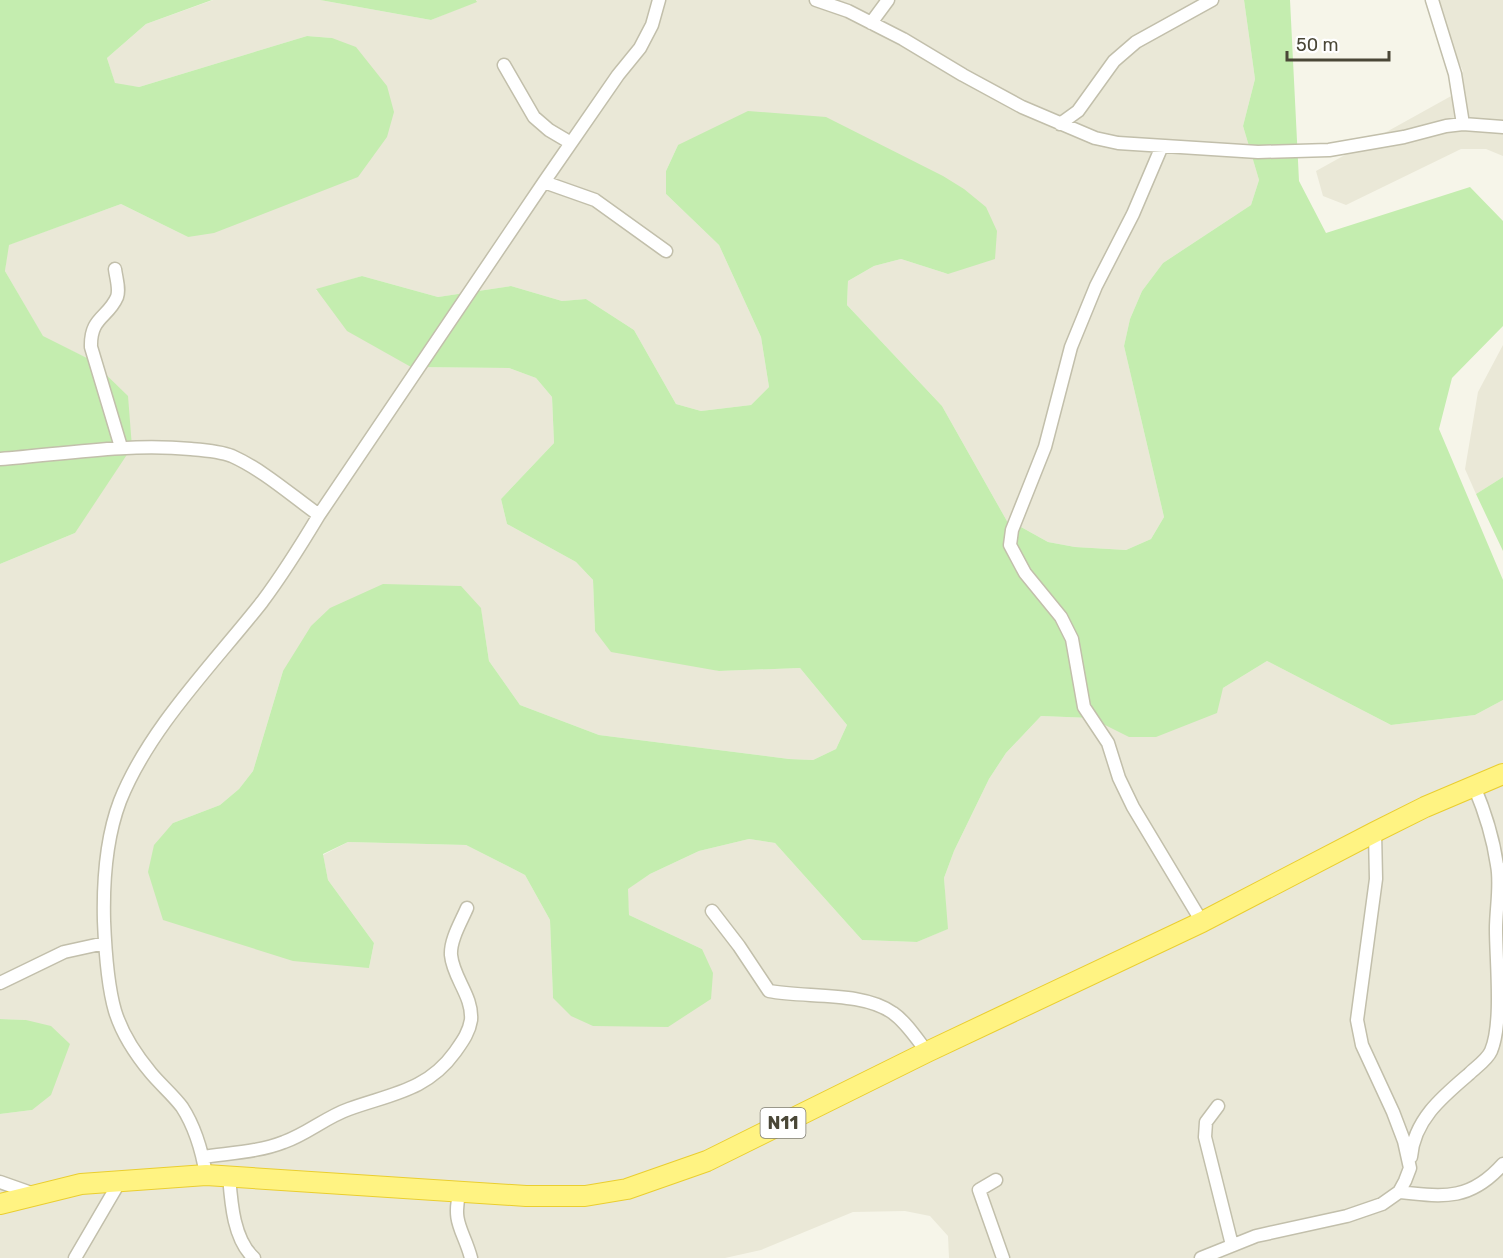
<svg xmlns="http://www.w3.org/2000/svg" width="1503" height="1258" viewBox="0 0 1503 1258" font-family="Rubik,sans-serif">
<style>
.residential{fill:#eae8d7}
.green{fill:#c4edaf}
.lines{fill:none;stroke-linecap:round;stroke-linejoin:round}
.minor-casing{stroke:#c2bfab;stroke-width:15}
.trunk-casing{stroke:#eace2f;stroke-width:22}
.minor{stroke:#fff;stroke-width:12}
.trunk{stroke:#fff382;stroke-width:20}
.labels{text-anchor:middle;stroke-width:4.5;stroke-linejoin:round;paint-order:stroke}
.shield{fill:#fff;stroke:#807e73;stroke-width:1.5}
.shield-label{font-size:18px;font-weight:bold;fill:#4a4737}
</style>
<rect width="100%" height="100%" fill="#f6f5e9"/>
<!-- residential -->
<path class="residential" d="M213 0H320L431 20 477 1 476 0H1244L1255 79 1243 126 1259 180 1251 205 1163 263 1142 291 1130 319 1124 346 1164 517 1151 539 1126 550 1075 547 1048 542 1021 527 1012 530 942 406 847 305 848 281 874 266 901 259 948 274 678 145 666 171V194L719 245 761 337 769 387 751 405 701 411 676 404 634 330 586 299 562 301 511 286 438 297 362 276 316 290 411 367 509 368 536 378 552 397 554 443 501 499 507 524 576 562 593 580 595 631 719 671 800 668 847 725 836 749 813 760 789 759 599 735 520 705 489 661 481 609 283 671 253 771 239 789 220 805 173 823 369 968 374 943 328 880 323 855 348 842 466 845 525 875 550 920 553 998 702 949 629 915 627 889 650 874 699 851 749 839 775 843 862 940 917 942 947 929 944 878 954 851 989 779 1006 753 1041 716 1091 718 1223 688 1267 661 1391 725 1475 715 1503 700V1258H949L948 1236 930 1216 905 1211 853 1212 761 1250 725 1258H0V1114L32 1110 26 1020 0 1019V564L75 533 91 360 43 337 5 271 8 245 121 204 188 237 332 38 307 36 139 87 115 84 107 58 146 24Z
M1430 0H1503V156L1486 149H1461L1346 205 1323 196 1316 171 1453 95 1463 71Z
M1503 345V477L1476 494 1465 469 1478 392Z"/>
<!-- green -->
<path class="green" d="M0 0H212L146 24 107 58 115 83 139 87 307 36 332 38 356 47 387 86 394 112 387 137 358 177 214 233 188 237 121 204 9 245 5 271 43 336 91 360 128 396 132 447 75 533 0 564Z
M320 0H476L477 2 431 20Z
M1244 0H1290L1299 181 1326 233 1470 187 1503 221V326L1452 378 1439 429 1503 580V700L1475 715 1391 725 1267 661 1223 688 1217 713 1156 737H1129L1091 718 1041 716 1006 753 989 779 954 851 944 878 948 929 917 942 862 940 775 843 749 839 699 851 650 874 628 889 629 915 702 949 713 973 711 999 668 1027 593 1026 571 1016 553 998 550 920 525 875 466 845 348 842 323 854 328 880 374 943 369 968 293 961 163 920 148 872 154 845 173 823 220 805 239 789 253 771 283 671 311 626 330 608 383 584 461 586 481 608 489 661 520 705 599 735 789 759 813 760 836 749 847 725 800 668 719 671 611 652 595 631 593 580 576 562 507 524 501 499 554 443 552 397 536 378 509 368 411 367 347 331 316 289 362 276 438 297 511 286 562 301 586 299 634 330 676 404 701 411 751 405 769 387 761 337 719 245 666 194V171L678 145 748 111 826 117 943 176 964 189 986 207 997 231 995 259 948 274 901 259 874 266 848 281 847 305 942 406 1012 530 1021 527 1048 542 1075 547 1126 550 1151 539 1164 517 1124 346 1130 319 1142 291 1163 263 1251 205 1259 180 1243 126 1255 79Z
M1503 477V551L1476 494Z
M0 1019 26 1020 51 1026 70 1044 51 1095 32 1110 0 1114Z"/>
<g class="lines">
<defs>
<path id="minor" d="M816 0 848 11 903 39 963 75 1022 107 1095 138 1118 143 1258 152 1329 150 1404 137 1446 126 1463 124 1503 127
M1432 0 1455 74 1463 124
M871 23 888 0
M504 65 534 117 549 130 571 143
M1060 124 1078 111 1114 61 1136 42 1212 0
M1162 146 1133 214 1096 286 1071 347 1045 447 1012 530 1010 545 1025 573 1061 617 1072 639 1084 707 1108 743 1119 778 1133 807 1202 922
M544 182 595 200 666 251
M115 269C116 278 120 289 117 297 108 318 90 317 91 347L121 447
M0 459C64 454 127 443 191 449 204 450 220 451 232 456 263 470 291 495 319 515
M712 911 739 946 769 991C806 998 863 991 893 1013 906 1022 917 1039 927 1052
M0 983 64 952 105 943
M1218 1106 1206 1122 1205 1137 1232 1245
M203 1157C229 1153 259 1152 284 1142 307 1134 326 1117 349 1109 390 1094 427 1091 455 1052 462 1042 469 1033 471 1020 473 996 453 978 451 955 450 940 461 922 467 908
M1411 1157C1414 1120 1442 1097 1469 1074 1476 1067 1487 1060 1491 1051 1503 1023 1496 961 1496 929 1496 908 1501 885 1497 865 1493 837 1485 812 1474 786
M206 1175C202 1151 195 1127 182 1107 173 1095 161 1085 151 1073 136 1055 122 1034 115 1011 108 987 105 946 104 921 103 881 106 838 120 801 149 728 214 663 262 602 283 574 301 545 319 515L544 182 618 75 640 48 652 25 659 0
M229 1175C231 1201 233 1239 254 1258
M996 1180 979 1190 1003 1258
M0 1182 34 1194
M460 1192C451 1222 464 1231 471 1258
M1399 1192C1444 1197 1470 1201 1503 1164
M75 1258 120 1181
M1201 1258 1256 1236 1347 1216 1382 1204 1399 1192 1405 1181 1410 1168 1404 1141 1393 1112 1362 1045 1357 1020 1376 879 1375 832"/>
<path id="trunk" d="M0 1204 81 1184 206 1175 526 1196H585L627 1189 707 1161 927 1052 1202 922 1375 832 1425 807 1503 774"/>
</defs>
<!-- minor casing -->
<use href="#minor" class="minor-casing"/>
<!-- trunk casing -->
<use href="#trunk" class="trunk-casing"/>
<!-- minor -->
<use href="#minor" class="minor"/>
<!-- trunk -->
<use href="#trunk" class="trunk"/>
</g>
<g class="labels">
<!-- shield labels -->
<rect class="shield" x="760.5" y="1108" width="45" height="30" rx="4.5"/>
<g class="shield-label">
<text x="783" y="1129">N11</text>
</g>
</g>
<!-- scale -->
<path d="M1287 51v9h102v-9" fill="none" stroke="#4a4737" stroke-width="3"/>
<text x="1296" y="51" font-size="18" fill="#4a4737" stroke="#ffffff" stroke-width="4.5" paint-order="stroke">50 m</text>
</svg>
